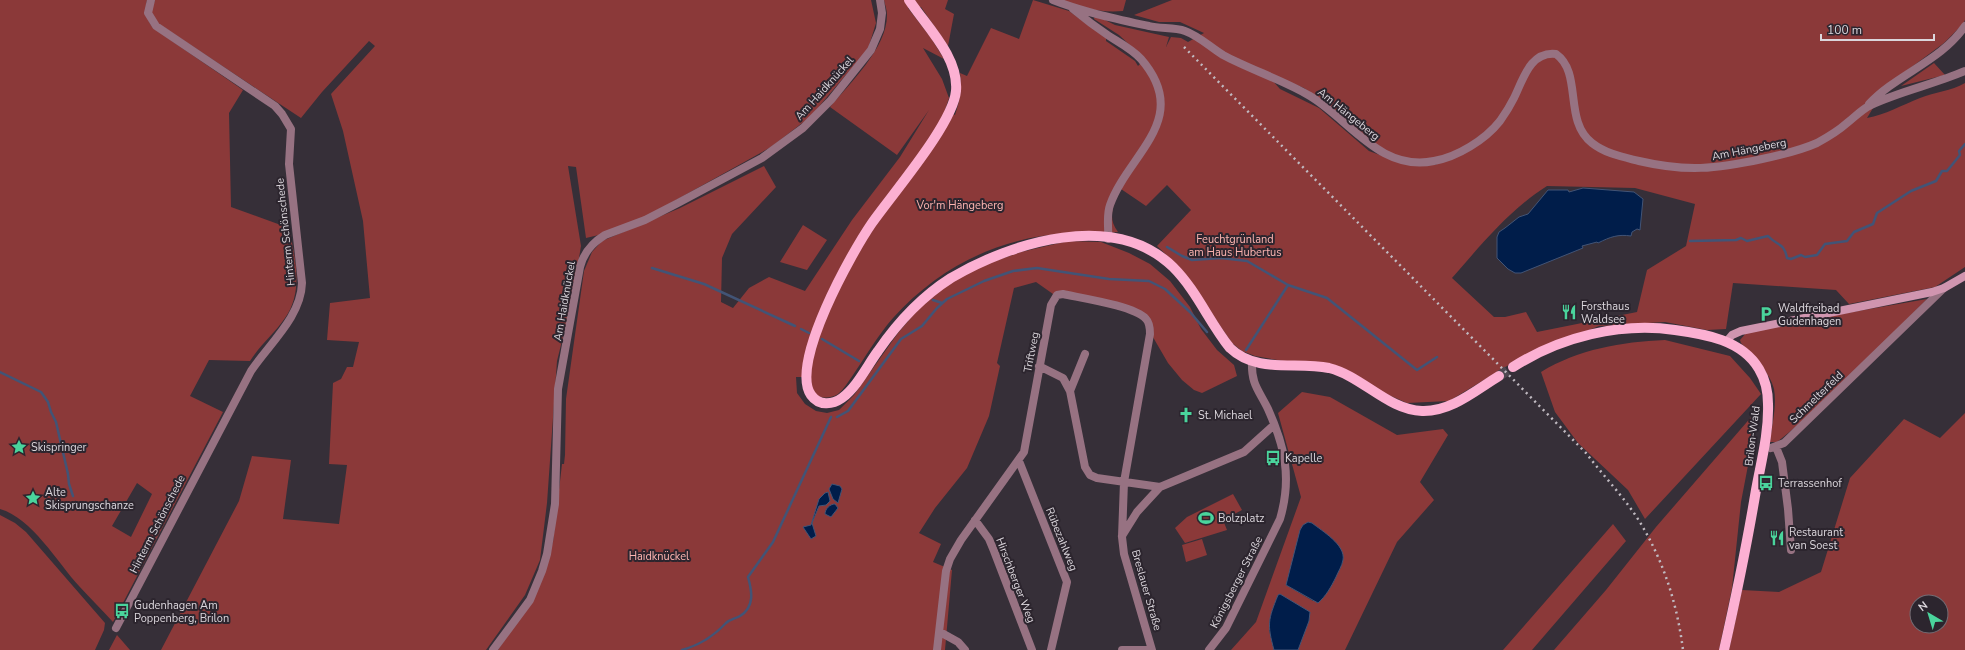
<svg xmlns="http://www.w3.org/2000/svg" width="1965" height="650" viewBox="0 0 1965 650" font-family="'Nunito Sans',sans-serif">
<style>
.green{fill:#8b3939;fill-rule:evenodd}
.water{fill:#001d4a;stroke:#425476}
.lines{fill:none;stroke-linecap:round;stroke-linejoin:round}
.stream{stroke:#425476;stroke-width:2.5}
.primary-tunnel{stroke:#4f4851;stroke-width:10;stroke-dasharray:10 5;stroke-linecap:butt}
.minor{stroke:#977282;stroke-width:8}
.secondary{stroke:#d095af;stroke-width:8}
.primary{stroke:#fcb0d2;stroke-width:10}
.rail{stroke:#c0bac1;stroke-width:2.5;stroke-dasharray:2 4;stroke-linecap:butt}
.labels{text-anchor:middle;stroke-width:4;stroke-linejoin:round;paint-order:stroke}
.street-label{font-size:11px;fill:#dbd6dc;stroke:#2c252e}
.park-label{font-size:11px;fill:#fdb4b0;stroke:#2c252e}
.poi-label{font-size:11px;fill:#dbd6dc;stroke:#2c252e;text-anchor:start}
</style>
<rect width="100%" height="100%" fill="#362f38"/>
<!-- green -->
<path class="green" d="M0 0H147C144 10 147 20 153 28L243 90 229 113 231 207 289 228C295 258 304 291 285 318 275 333 260 345 250 361L209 360 190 396 223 412 113 622C102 610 90 598 79 586 57 562 32 518 0 509ZM137 483 152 494 131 537 112 526Z
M155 0H871L876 23 868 49 810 117 771 147 640 220 603 234 586 238 576 167 568 166 581 246 572 300 557 361 547 503 540 560 525 595 486 650H161L239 501 252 456 291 460 283 519 339 524 347 465 329 464 333 383 341 379 347 367H353L359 342 327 340 330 303 370 298 363 221 343 131 331 94 375 46 369 41 322 92 301 118 156 22 151 12Z
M884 0H948L945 9 954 14 948 46 921 7 908 8 931 38 944 59 923 48 942 79 949 98 945 110 955 115C960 100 962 89 960 73L967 76 991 28 1019 39 1033 0 1069 11 1106 38V41L1135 61 1138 66 1140 64 1148 62 1119 35 1094 19 1095 15 1115 25 1169 37 1166 47 1171 37 1181 38 1188 42 1204 33 1180 22H1159L1134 15 1172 0H1965V20L1963 24 1944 43 1894 80 1882 93 1867 118C1885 115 1902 105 1920 98 1935 92 1951 91 1965 83V267L1935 287 1849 304 1836 290 1733 283 1726 329 1707 330 1665 322 1599 326 1522 357 1449 401 1407 403 1350 378 1295 363 1255 356 1242 351 1232 343 1181 269 1157 246 1191 210 1167 185 1146 206 1121 189C1113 204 1107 218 1118 232 1102 234 1086 232 1069 233 1000 237 940 266 893 318 878 335 866 356 853 375 848 382 844 389 838 394 831 399 818 399 814 392 811 388 811 381 810 377H796L797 393 805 404 816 411 827 413 839 410 854 395 898 333 920 307 943 288 975 268 1021 252 1068 241 1101 242 1129 253 1150 264 1170 281 1190 307 1201 329 1217 350 1234 365 1237 376 1202 393 1194 390 1182 380 1168 363 1143 320 1131 312 1053 294 1036 282 1014 288 997 363 1000 366 989 416 967 468 935 508 919 533 941 544 933 562 952 570 945 650H498L527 606 553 542 562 464H564L565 455 566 399 584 271 592 252 602 241 680 208 764 166 776 187 732 234 722 258 721 302 733 308 749 288 769 277 805 291 852 220 900 157 929 110 897 155 830 107C850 83 887 48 887 15 887 10 885 5 884 0ZM1265 72 1304 88 1386 152 1404 160 1435 159 1461 149 1496 124 1476 145 1435 165H1407L1369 151 1319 108 1280 89ZM1547 186 1635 188 1695 204 1686 246 1647 270 1637 312 1537 332 1526 312 1505 317H1494L1452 278C1482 244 1509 210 1547 186Z
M1058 0H1126L1123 11C1101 13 1079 8 1058 0Z
M1934 63 1945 75 1901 86Z
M803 225 827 240 807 270 780 262Z
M1927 299 1824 404 1777 442H1770C1772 424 1777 406 1774 389 1771 374 1752 354 1741 343L1740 340 1747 332 1766 327Z
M1665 340 1730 356 1750 378 1761 394 1645 519 1628 490 1578 443 1555 412 1541 372C1579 349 1621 342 1665 340Z
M1302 392 1330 397 1397 435 1443 429 1448 435 1420 482 1434 500 1397 542 1345 650H1298L1302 639 1269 630 1274 650H1231L1256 622 1301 497 1278 413ZM1343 561 1326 594 1313 601 1286 585Z
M1759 408 1741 502 1732 588 1719 650H1554L1606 590 1656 527Z
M1965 413V650H1729L1742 590 1779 592 1821 572 1850 478 1904 419 1940 438ZM1917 602H1941V626H1917Z
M1233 494 1242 510 1223 520 1227 530 1185 543 1175 528 1187 517Z
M0 515 15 523 26 532 105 623 104 630 95 650H0Z
M1613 524 1626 541 1532 650H1503Z
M1202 539 1207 555 1186 562 1182 545Z
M117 635 130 650H109Z"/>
<!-- water -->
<path class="water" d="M1583 188 1634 192 1643 199 1640 230 1637 229 1632 232 1631 236C1618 234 1610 237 1598 243L1597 242 1582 246 1583 248 1521 273H1515L1508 269 1497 258V237L1499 232 1505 228 1519 217 1528 214 1548 190H1568L1569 192Z
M832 484 840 486 842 489 838 503 833 499 829 489Z
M828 492 830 501 826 505 819 506 812 523 816 536 811 539 803 527 811 525 819 499 825 493Z
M835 504 838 508 831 517 825 514C825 509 830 504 835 504Z
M1308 522 1312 523C1322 531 1346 545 1343 560 1342 566 1338 572 1336 577 1331 587 1326 596 1318 603L1286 585 1300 530 1303 525Z
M1280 594 1310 612 1309 621 1298 650H1274C1267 624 1268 620 1278 595Z"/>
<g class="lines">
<!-- stream -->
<path class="stream" d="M1690 241 1736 240 1741 238 1747 241 1768 236C1777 246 1784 242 1787 258L1791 259 1801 255 1805 257 1817 255 1825 244 1847 241 1854 232 1873 224 1877 213 1911 191 1936 181 1942 171H1947L1960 155 1959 151 1965 144
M1167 247 1182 256 1192 260 1221 258 1247 261 1288 285 1327 298 1417 370 1437 357
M652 268 704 284 795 326
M933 300 942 303
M801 329 809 333
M822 339 859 361
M1246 350 1288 285
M0 372 41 392 48 402 51 412 56 422 68 474 69 484 73 496
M837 417 848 411 901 339 922 326 937 308 947 299 984 281 1013 271 1037 268 1109 279 1149 281 1165 289 1190 312 1207 332
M682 650C700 645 713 637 726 623 730 619 735 619 740 616 755 607 752 591 748 577L773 542 831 417"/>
<!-- primary-tunnel -->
<path class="primary-tunnel" d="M1499 376 1513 367"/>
<!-- minor -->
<path class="minor" d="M1053 0C1083 12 1117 19 1149 26 1160 29 1174 27 1185 31 1199 36 1210 47 1223 55 1251 70 1283 80 1310 96 1350 120 1380 172 1434 161 1457 157 1485 140 1500 121 1505 114 1510 106 1514 98 1523 80 1530 51 1556 54 1583 73 1563 121 1592 143 1606 154 1623 157 1639 161 1686 172 1716 169 1762 159 1781 155 1799 151 1817 143 1828 137 1838 131 1847 123 1855 117 1862 109 1871 105 1901 91 1935 84 1965 71
M1073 9C1085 19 1097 28 1109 36 1120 43 1132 49 1141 59 1193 119 1128 154 1110 205 1106 216 1109 228 1108 239
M1869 104C1897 74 1941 61 1965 26
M1039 366 1063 378 1070 391 1085 467 1090 475 1097 478 1160 487
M1070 391 1085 354
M1776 447 1782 462 1788 509 1791 550
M1771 448 1784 443 1944 288
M1019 461 1067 582 1051 650
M975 520 989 539 994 551 1032 650
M1122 536 1137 512 1160 487 1244 452 1274 425
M116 628 251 371C269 344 301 317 302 283L289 164 291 129 282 114 275 106 156 26 148 13 151 0
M940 632 958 642 965 650
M493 650 530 600 542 571 547 554 555 504 558 389 580 267C584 252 592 243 605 235L645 220 678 203 762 158 803 128 831 100 871 50 880 29 882 13 880 0
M937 650 946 571 950 559 961 540 1024 452 1051 305 1057 295 1063 294C1081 298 1135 306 1146 319 1150 323 1150 329 1150 334L1124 482 1122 537 1124 554 1152 650
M1122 650H1148
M1209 650 1226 628 1280 519C1292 478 1285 447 1268 409 1259 390 1251 385 1252 361"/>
<!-- secondary -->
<path class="secondary" d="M1726 342 1732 335 1741 331 1932 292 1944 288 1965 276"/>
<!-- primary -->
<path class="primary" d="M909 0C926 26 959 57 956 91 953 124 893 193 872 223 852 252 789 364 811 395 819 406 832 405 842 398 857 387 867 366 878 351 898 322 921 297 951 278 1012 242 1114 210 1173 267 1197 291 1209 322 1230 348 1257 374 1296 361 1329 368 1362 376 1388 410 1422 411 1451 412 1476 390 1499 376
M1513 367C1560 337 1620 322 1675 330 1705 334 1742 340 1759 369 1765 379 1768 392 1768 404 1769 433 1761 462 1756 490 1747 544 1736 597 1724 650"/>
<!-- rail -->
<path class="rail" d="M1184 47 1586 453C1602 474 1621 494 1636 516 1662 556 1677 602 1683 650"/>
</g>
<!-- icons -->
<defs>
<symbol id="restaurant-bare" viewBox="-9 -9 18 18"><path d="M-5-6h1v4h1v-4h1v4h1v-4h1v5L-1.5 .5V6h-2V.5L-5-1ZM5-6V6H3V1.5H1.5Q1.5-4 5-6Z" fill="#4ad49c" stroke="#2c252e" stroke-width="2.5" paint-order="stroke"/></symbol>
<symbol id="parking-bare" viewBox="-9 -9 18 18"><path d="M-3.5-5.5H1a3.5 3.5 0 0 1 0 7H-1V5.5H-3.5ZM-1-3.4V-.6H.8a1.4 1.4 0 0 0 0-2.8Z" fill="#4ad49c" stroke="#2c252e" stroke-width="2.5" paint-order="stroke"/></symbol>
<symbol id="church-bare" viewBox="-9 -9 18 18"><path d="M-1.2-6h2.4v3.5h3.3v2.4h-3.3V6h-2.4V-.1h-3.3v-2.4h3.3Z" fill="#4ad49c" stroke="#2c252e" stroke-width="2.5" paint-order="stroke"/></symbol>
<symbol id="sight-bare" viewBox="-9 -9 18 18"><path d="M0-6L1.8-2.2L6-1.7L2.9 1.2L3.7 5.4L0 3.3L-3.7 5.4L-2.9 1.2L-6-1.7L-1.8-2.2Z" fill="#4ad49c" stroke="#2c252e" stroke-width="2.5" paint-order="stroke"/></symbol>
<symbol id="bus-bare" viewBox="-9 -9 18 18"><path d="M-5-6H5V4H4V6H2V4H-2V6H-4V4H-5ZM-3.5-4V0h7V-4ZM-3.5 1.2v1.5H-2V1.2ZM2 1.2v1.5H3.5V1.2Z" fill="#4ad49c" stroke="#2c252e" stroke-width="2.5" paint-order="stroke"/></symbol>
<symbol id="stadium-bare" viewBox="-9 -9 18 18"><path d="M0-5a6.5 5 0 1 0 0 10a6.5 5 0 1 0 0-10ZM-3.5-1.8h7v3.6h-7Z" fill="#4ad49c" stroke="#2c252e" stroke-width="2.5" paint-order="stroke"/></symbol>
</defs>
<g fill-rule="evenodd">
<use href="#restaurant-bare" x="1558" y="301" width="22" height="22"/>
<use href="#parking-bare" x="1755" y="303" width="22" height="22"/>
<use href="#church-bare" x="1175" y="404" width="22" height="22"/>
<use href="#sight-bare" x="8" y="436" width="22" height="22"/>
<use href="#bus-bare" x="1262" y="447" width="22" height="22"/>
<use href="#bus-bare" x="1755" y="472" width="22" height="22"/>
<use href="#sight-bare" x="22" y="487" width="22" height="22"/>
<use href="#stadium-bare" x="1195" y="507" width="22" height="22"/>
<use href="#restaurant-bare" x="1766" y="527" width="22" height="22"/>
<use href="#bus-bare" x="111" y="600" width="22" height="22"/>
</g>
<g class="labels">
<!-- street labels -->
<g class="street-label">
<text transform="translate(824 88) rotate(-48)" y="4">Am Haidknückel</text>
<text transform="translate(1349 114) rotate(39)" y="4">Am Hängeberg</text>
<text transform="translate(1749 149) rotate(-11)" y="4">Am Hängeberg</text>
<text transform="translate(285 232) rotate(-96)" y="4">Hinterm Schönschede</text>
<text transform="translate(564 301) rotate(-80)" y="4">Am Haidknückel</text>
<text transform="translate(1031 352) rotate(-79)" y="4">Triftweg</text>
<text transform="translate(1816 397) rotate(-44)" y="4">Schmelterfeld</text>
<text transform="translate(1752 436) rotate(-83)" y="4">Brilon-Wald</text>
<text transform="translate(157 524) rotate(-63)" y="4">Hinterm Schönschede</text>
<text transform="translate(1062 539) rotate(68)" y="4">Rübezahlweg</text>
<text transform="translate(1016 580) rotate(69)" y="4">Hirschberger Weg</text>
<text transform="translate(1236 582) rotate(-63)" y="4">Königsberger Straße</text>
<text transform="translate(1147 590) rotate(74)" y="4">Breslauer Straße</text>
</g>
<!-- park labels -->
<g class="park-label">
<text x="960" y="209">Vor'm Hängeberg</text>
<text x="1235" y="243">Feuchtgrünland<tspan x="1235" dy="13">am Haus Hubertus</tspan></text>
<text x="659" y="560">Haidknückel</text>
</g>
<!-- poi labels -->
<g class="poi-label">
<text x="1581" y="310">Forsthaus<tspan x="1581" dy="13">Waldsee</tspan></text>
<text x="1778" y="312">Waldfreibad<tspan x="1778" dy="13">Gudenhagen</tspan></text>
<text x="1198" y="419">St. Michael</text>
<text x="31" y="451">Skispringer</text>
<text x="1285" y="462">Kapelle</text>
<text x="1778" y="487">Terrassenhof</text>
<text x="45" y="496">Alte<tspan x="45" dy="13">Skisprungschanze</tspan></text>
<text x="1218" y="522">Bolzplatz</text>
<text x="1789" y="536">Restaurant<tspan x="1789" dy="13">van Soest</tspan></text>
<text x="134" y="609">Gudenhagen Am<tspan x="134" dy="13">Poppenberg, Brilon</tspan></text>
</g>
</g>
<!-- north arrow -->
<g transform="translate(1929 614) rotate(322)"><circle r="19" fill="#2c252e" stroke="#726c74"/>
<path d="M0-3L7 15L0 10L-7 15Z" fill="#4ad49c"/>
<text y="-6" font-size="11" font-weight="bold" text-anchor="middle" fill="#dbd6dc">N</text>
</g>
<!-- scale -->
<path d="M1821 34v6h113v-6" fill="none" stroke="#dbd6dc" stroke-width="2"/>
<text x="1827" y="34" font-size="12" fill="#dbd6dc" stroke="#2c252e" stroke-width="3" paint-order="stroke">100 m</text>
</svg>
